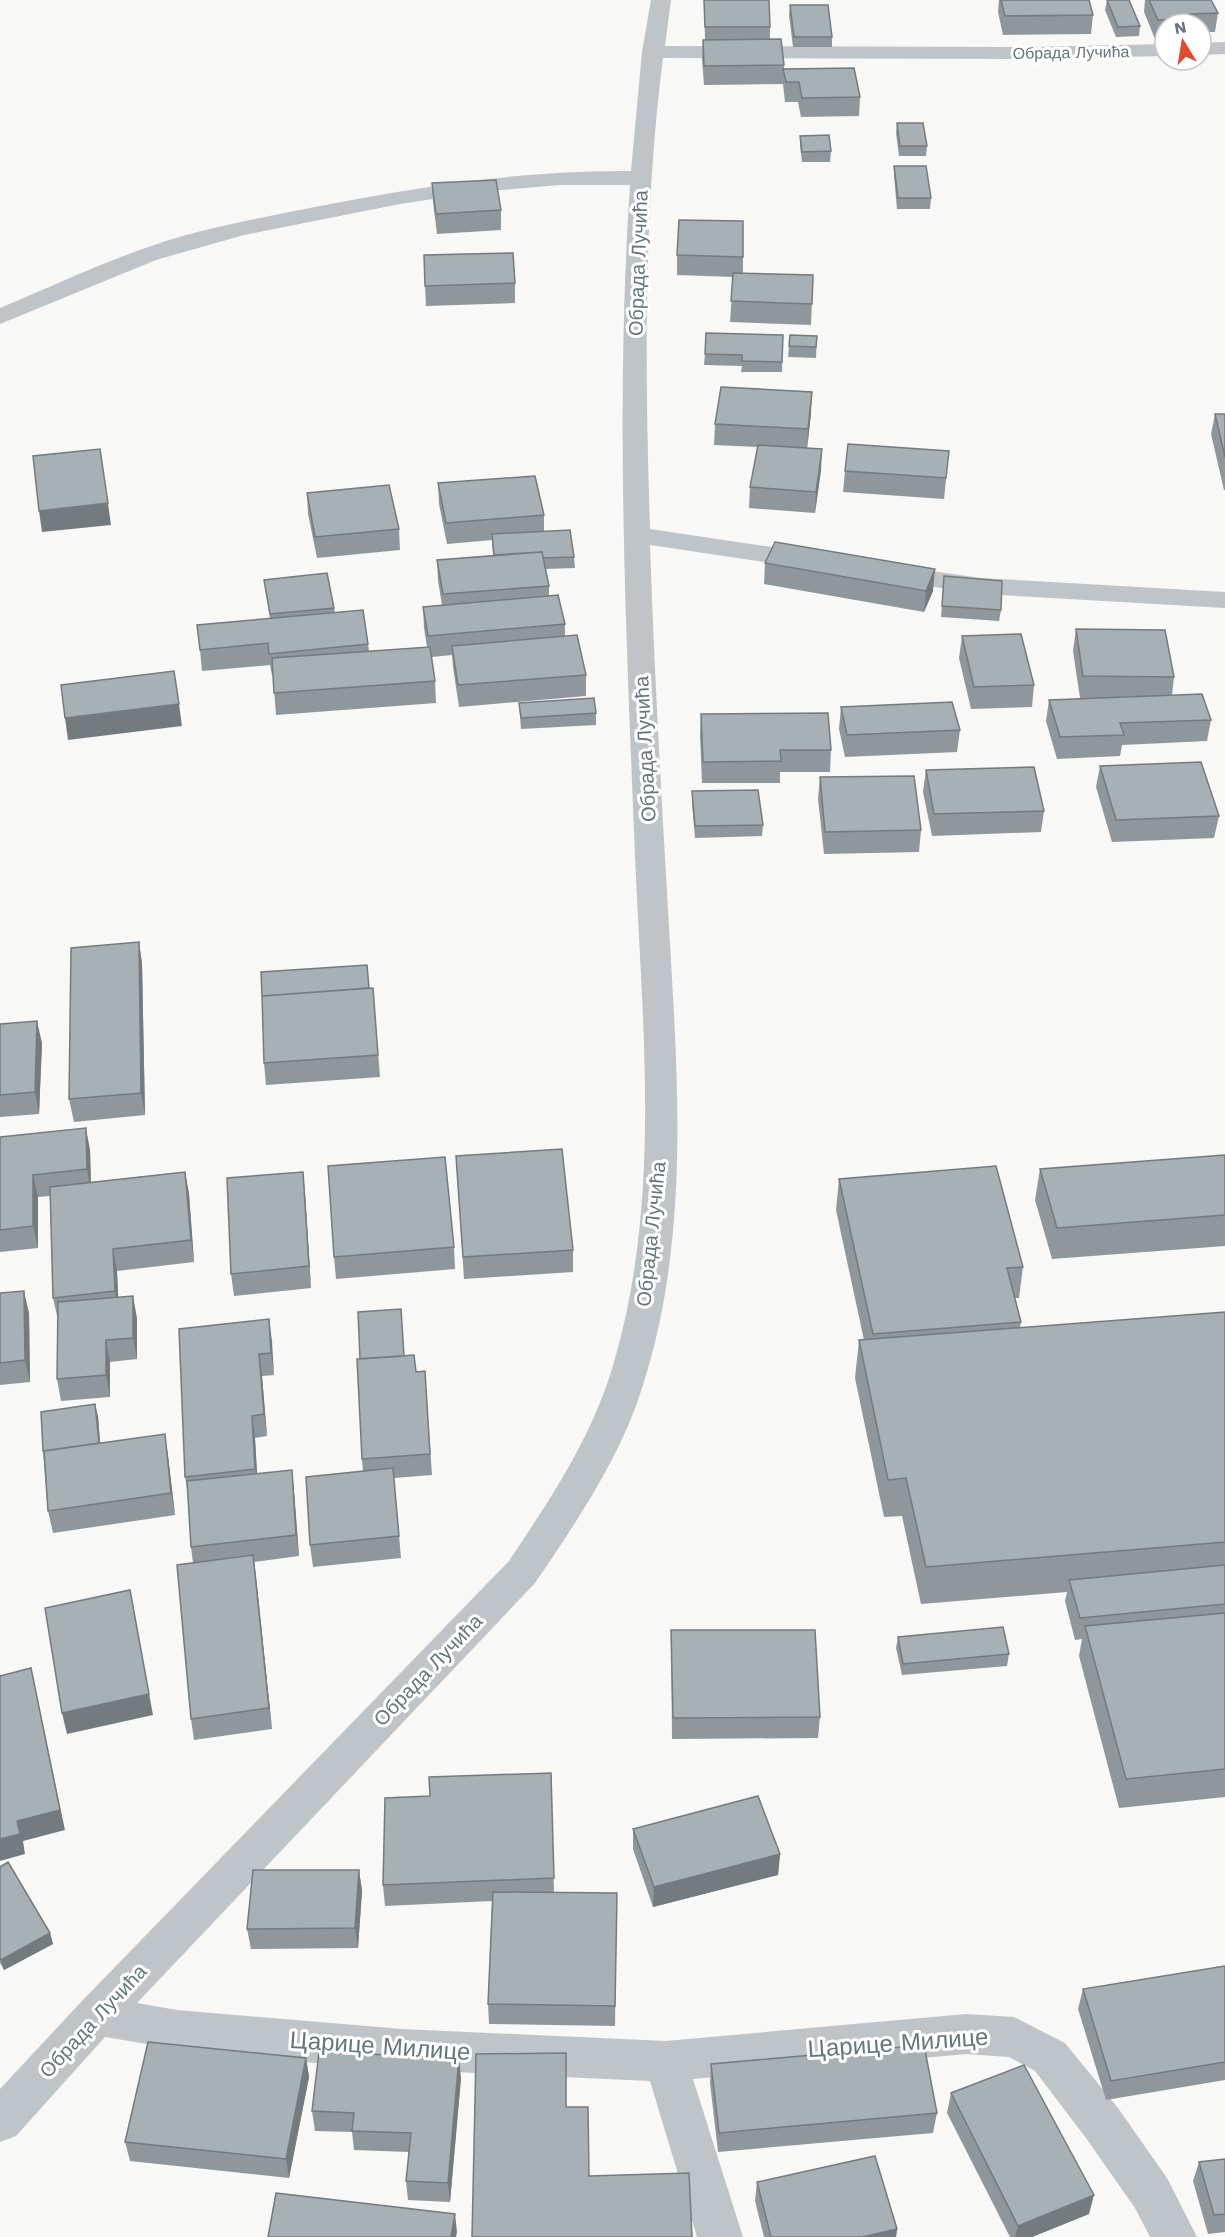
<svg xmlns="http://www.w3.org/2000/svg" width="1225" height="2237" viewBox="0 0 1225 2237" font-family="'Work Sans',sans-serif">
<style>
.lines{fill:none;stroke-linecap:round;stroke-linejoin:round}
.street{fill:#bfc4c8;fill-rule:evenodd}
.wall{fill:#8f979c}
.shaded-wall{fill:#747b7f}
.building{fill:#a6b0b5;stroke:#747b7f;stroke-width:1.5}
.labels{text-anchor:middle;stroke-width:6;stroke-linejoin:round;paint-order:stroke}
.far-street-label{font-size:16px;fill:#647680;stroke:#fff}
.street-label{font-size:20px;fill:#647680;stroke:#fff}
.near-street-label{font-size:24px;fill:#647680;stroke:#fff}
</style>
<rect width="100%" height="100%" fill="#f8f8f6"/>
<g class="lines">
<!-- street -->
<path class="street" d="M651 0H671L665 46 1031 47 1165 44V56L1031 59 663 58C643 214 645 373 650 529L812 553 821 555 825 561 821 567 812 569 650 545C654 667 661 789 668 910 677 1069 692 1231 643 1385 621 1457 577 1521 535 1583L137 2003 177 2010 402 2029 666 2041 966 2014 1014 2017 1065 2043 1118 2108 1167 2178 1197 2237H1150L1135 2208 1086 2138 1035 2071 1009 2057 966 2054 693 2079 743 2237H697L650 2081C468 2072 284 2069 105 2037L16 2136 0 2142V2089L81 2002 509 1561C551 1498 593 1436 614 1362 662 1198 642 1024 635 856 626 632 615 409 630 185H560L479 192 400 204 244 235 156 260 0 324V308C53 286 105 261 160 243 212 226 266 217 320 206 423 186 525 170 631 171L642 52Z
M1225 42V54L1201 55V43Z
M890 565 981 578 1225 592V608L981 594 881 579 877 573 881 567Z"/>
</g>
<!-- wall -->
<path class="wall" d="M704 0 770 27V39L784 65V69L860 97 859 116 801 117 798 102H785L783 84 704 85 702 59 703 40H705Z
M999 0H1089L1093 15 1091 34 1003 35 998 12Z
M1107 0 1140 26 1139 36 1116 37 1105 10Z
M1145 0H1211L1218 13 1215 32H1201V24H1165V39H1155L1144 12Z
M790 5 832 37V47H793L789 15Z
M897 123 927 146 926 156H899L896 133Z
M800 136 831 151 830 162H802L800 146Z
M894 166 931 198 930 209H897L894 176Z
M432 183 501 210V230L437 234 433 202Z
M677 255 743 257V273L813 275 811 325 730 322 733 277 677 275Z
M515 283V303L426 306 425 286Z
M783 335 782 372H741L742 366 704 365 705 354Z
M790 335 817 336 816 358 788 357Z
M811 413 807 448 821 470 815 513 749 508 750 487 758 447 714 445 715 424Z
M1215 414H1225V490H1224L1211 434Z
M949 451 944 499 843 492 845 471Z
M438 483 544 515V532L574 557 575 568 545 569 549 586V596L565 624V636L586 675V696L459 707 453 667 452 655 432 657 435 681 436 703 276 715 273 675H272L270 665 202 671 200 650 270 619 264 580 334 608 335 613 368 644 369 651 427 647 424 628 423 607 442 605 438 581 437 560 493 555 492 540 447 544 439 504Z
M307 493 399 529 400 550 317 558 308 514Z
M765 563 933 591 924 612 764 584Z
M944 576 1001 610 999 621 941 617Z
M1076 629 1174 677 1172 695 1211 720 1207 741 1122 745 1120 756 1057 759 1046 721 1049 700 1096 698H1080L1073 651Z
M962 636 1034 685 1032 707 971 709 959 658Z
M519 703 596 713V725L521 729Z
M841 707 960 730 957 752 845 757 839 729Z
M701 714 831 750 830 772H780V783H702L700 735Z
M1100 766 1219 816 1214 838 1112 842 1096 787Z
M926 770 1044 811 1041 832 932 836 923 792Z
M820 777 921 830 919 852 824 854 818 799Z
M692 791 763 825 762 836 695 838 692 803Z
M139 942 142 964 145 1115 74 1122 69 1099Z
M369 988H373L380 1077 266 1085 264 1063Z
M0 1024 42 1043 39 1114 0 1117Z
M0 1137 90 1150 91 1182 185 1172 189 1194 194 1262 117 1271 118 1297 137 1318V1359L110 1362V1397L61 1401 57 1379 58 1320 53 1298 50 1196 38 1197V1248L0 1252Z
M1225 1155V1246L1052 1259 1035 1200 1040 1169Z
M456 1156 573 1250V1272L464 1279Z
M303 1172 305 1194 311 1288 234 1296 231 1274Z
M839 1179 1023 1267 1019 1298H1015L1021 1322 1020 1328 1225 1312V1797L1119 1808 1079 1656 1082 1639 1075 1640 1065 1601 1067 1592 921 1604 902 1516 884 1517 855 1378 859 1340H864L836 1210Z
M454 1247 455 1269 336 1279 334 1257Z
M0 1293 29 1313 30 1382 0 1385Z
M269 1319 274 1375 262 1376 267 1436 255 1438 257 1474 292 1470 294 1492 299 1556 254 1562 272 1729 194 1740 191 1719 193 1563 191 1547 188 1493 185 1477Z
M404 1356 416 1372 425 1371 432 1475 394 1478 401 1558 313 1567 310 1545 363 1471 362 1459Z
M98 1416 100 1443 168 1456 175 1515 53 1533 48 1511 43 1451Z
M671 1630 820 1717 818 1738 672 1739Z
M898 1637 1009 1654 1007 1666 902 1675 896 1648Z
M551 1773 554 1893H617L615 2026 489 2024 488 2004 492 1901 385 1906 383 1885 430 1796Z
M633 1829 780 1854 778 1875 653 1907 633 1849Z
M0 1867 50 1933 53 1944 4 1970 0 1963Z
M359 1870 362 1891 358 1948 251 1949 247 1929Z
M1225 1966V2080L1106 2100 1078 2009 1083 1989Z
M306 2058 309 2077 289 2178 130 2161 125 2142Z
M711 2064 937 2113 933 2133 718 2152 710 2083Z
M461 2078 450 2202 408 2200 406 2181 409 2152 354 2150 352 2132 315 2131 312 2111Z
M951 2093 1089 2214 1032 2237H1010L947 2113Z
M1225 2159V2232L1208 2234 1193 2181 1199 2162Z
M757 2182 897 2229 896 2237H764L755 2201Z"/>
<!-- shaded-wall -->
<path class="shaded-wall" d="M812 392 811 413 807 450 808 429Z
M822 449 821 470 815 513 816 492Z
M108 503 111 525 42 532 39 511Z
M935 569 933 591 924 612 926 591Z
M179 704 182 726 68 740 65 718Z
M139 942 142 964 145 1115 141 1093Z
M37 1021 42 1043 39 1114 35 1092Z
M86 1128 90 1150 91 1191 87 1169Z
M185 1172 189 1194 194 1262 191 1240Z
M303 1172 305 1194 311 1288 309 1266Z
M33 1175 38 1197V1248L33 1226Z
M113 1249 117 1271 119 1313 115 1291Z
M24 1291 29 1313 30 1382 25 1360Z
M133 1296 137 1318V1359L133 1338Z
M269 1319 272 1341 274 1375 271 1353Z
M106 1340 110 1362V1397L106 1375Z
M259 1354 262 1376 267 1436 264 1414Z
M95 1404 98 1416 101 1455 99 1443Z
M252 1416 255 1438 258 1491 255 1469Z
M165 1434 168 1456 175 1515 171 1493Z
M292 1470 294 1492 299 1556 296 1535Z
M253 1555 256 1576 272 1729 269 1708Z
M130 1590 153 1715 67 1734 62 1713Z
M31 1668 65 1830 23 1841 25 1854 0 1861V1839L17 1821Z
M780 1854 778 1875 653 1907 654 1887Z
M359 1870 362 1891 358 1948 355 1928Z
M50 1933 53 1944 4 1970 1 1960Z
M306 2058 309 2077 289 2178 286 2159Z
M459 2058 461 2078 450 2202 448 2183Z
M1094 2195 1089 2214 1032 2237H1015L1018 2226Z
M455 2214 457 2232 456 2237H451Z
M897 2229 896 2237H862Z"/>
<!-- building -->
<path class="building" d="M704 0H769L770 27H705Z
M1001 0H1089L1093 15 1005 16Z
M1107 0H1129L1140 26 1118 27Z
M1149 0H1211L1218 13 1190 14 1192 19 1158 20Z
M790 5H828L832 37H794Z
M781 39 784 65 704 66 703 40Z
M854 68 860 97 802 98 799 82H786L783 69Z
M897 123H923L927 146H900Z
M829 135 831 151 802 152 800 136Z
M894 166H926L931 198H898Z
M496 180 501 210 436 214 432 183Z
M679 220 743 221V257L677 255Z
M513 253 515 283 425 286 424 255Z
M733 273 813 275 812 304 731 301Z
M706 333 783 335 782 362 742 361V355L705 354Z
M790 335 817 336 816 347 789 346Z
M721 387 812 392 808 429 715 424Z
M1215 414H1225V457Z
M848 444 949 451 946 478 845 471Z
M758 445 822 449 816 492 750 487Z
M100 449 108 503 39 511 33 456Z
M535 476 544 515 446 523 438 483Z
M389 485 399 529 315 537 307 493Z
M570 530 574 557 543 558 542 552 494 555 492 534Z
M775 542 935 569 926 591 765 563Z
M542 552 549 586 443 594 437 560Z
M327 573 334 608 270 614 264 580Z
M944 576 1002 581 1001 610 942 606Z
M558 595 565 624 428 636 423 607Z
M363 610 368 644 269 654 268 643 200 650 197 625Z
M1076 629 1165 630 1174 677 1083 676Z
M1021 634 1034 685 974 687 962 636Z
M577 635 586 675 458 685 452 646Z
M430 647 435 681 274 693 272 658Z
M174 671 179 704 65 718 61 685Z
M1202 694 1211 720 1120 723 1124 735 1060 737 1049 700Z
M594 698 596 713 521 718 519 703Z
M952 702 960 730 847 735 841 707Z
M828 713 831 750H780L781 761 703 762 701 714Z
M1201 762 1219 816 1116 820 1100 766Z
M1034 767 1044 811 934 814 926 770Z
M914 776 921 830 825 832 820 777Z
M758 790 763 825 695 826 692 791Z
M139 942 141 1093 69 1099 71 948Z
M367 965 369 988 262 996 261 972Z
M373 988 378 1055 264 1063 262 996Z
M37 1021 35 1092 0 1095V1024Z
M86 1128 87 1169 33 1175V1226L0 1230V1137Z
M562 1149 573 1250 463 1257 456 1156Z
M1225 1155V1215L1057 1228 1040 1169Z
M445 1157 454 1247 334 1257 328 1166Z
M996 1166 1023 1267 1007 1268 1021 1322 873 1334 839 1179Z
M185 1172 191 1240 113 1249 115 1291 53 1298 50 1187Z
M303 1172 309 1266 231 1274 227 1178Z
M24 1291 25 1360 0 1363V1293Z
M133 1296V1338L106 1340V1375L57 1379 58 1302Z
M401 1309 404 1356 360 1359 358 1312Z
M1225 1312V1542L926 1567 906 1478 888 1480 859 1340Z
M269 1319 271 1353 259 1354 264 1414 252 1416 255 1469 185 1477 179 1329Z
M414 1355 416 1372 425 1371 430 1454 362 1459 357 1359Z
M95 1404 99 1443 43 1451 41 1412Z
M165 1434 171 1493 48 1511 44 1451Z
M393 1468 399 1536 310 1545 306 1477Z
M292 1470 296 1535 191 1547 187 1481Z
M253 1555 269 1708 191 1719 177 1565Z
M1225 1565V1604L1080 1618 1069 1580Z
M130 1590 149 1694 62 1713 45 1608Z
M1225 1613V1769L1126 1779 1085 1626Z
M1003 1627 1009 1654 903 1664 898 1637Z
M671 1630H815L820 1717 673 1718Z
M31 1668 60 1810 17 1821 20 1834 0 1839V1676Z
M551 1773 554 1878 383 1885 385 1798 430 1796 429 1777Z
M758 1796 780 1854 654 1887 633 1829Z
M8 1862 50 1933 1 1960 0 1958V1867Z
M253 1870H359L355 1928 247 1929Z
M493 1892 617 1893 615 2006 488 2004Z
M1225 1966V2062L1111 2081 1083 1989Z
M148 2042 306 2058 286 2159 125 2142Z
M924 2045 937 2113 719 2133 711 2064Z
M319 2052 459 2058 448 2183 406 2181 411 2133 352 2131 354 2113 312 2111Z
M566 2053V2107H588L589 2176 689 2173 692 2237H472L476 2054Z
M1024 2065 1094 2195 1018 2226 951 2093Z
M875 2156 897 2229 862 2237H771L757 2182Z
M1225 2159V2214L1214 2215 1199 2162Z
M276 2193 455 2214 451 2237H268Z"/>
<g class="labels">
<!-- far-street labels -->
<g class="far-street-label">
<text transform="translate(1071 52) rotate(-1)" y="6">Обрада Лучића</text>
</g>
<!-- street labels -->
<g class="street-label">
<text transform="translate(638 263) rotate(-88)" y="7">Обрада Лучића</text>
<text transform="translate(645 749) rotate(-93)" y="7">Обрада Лучића</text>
<text transform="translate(651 1234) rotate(-84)" y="7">Обрада Лучића</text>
<text transform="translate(428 1670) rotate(-46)" y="7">Обрада Лучића</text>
<text transform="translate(93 2021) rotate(-47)" y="7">Обрада Лучића</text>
</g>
<!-- near-street labels -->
<g class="near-street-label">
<text transform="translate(898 2043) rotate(-4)" y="8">Царице Милице</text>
<text transform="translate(380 2046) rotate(4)" y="8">Царице Милице</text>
</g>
</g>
<!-- north arrow -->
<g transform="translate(1183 42) rotate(349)"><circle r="28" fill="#ffffff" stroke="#c1c8cc" stroke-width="1.5"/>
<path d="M0-4.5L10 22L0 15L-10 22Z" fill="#e04b2f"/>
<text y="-9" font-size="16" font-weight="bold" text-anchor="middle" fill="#647680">N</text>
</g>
</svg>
